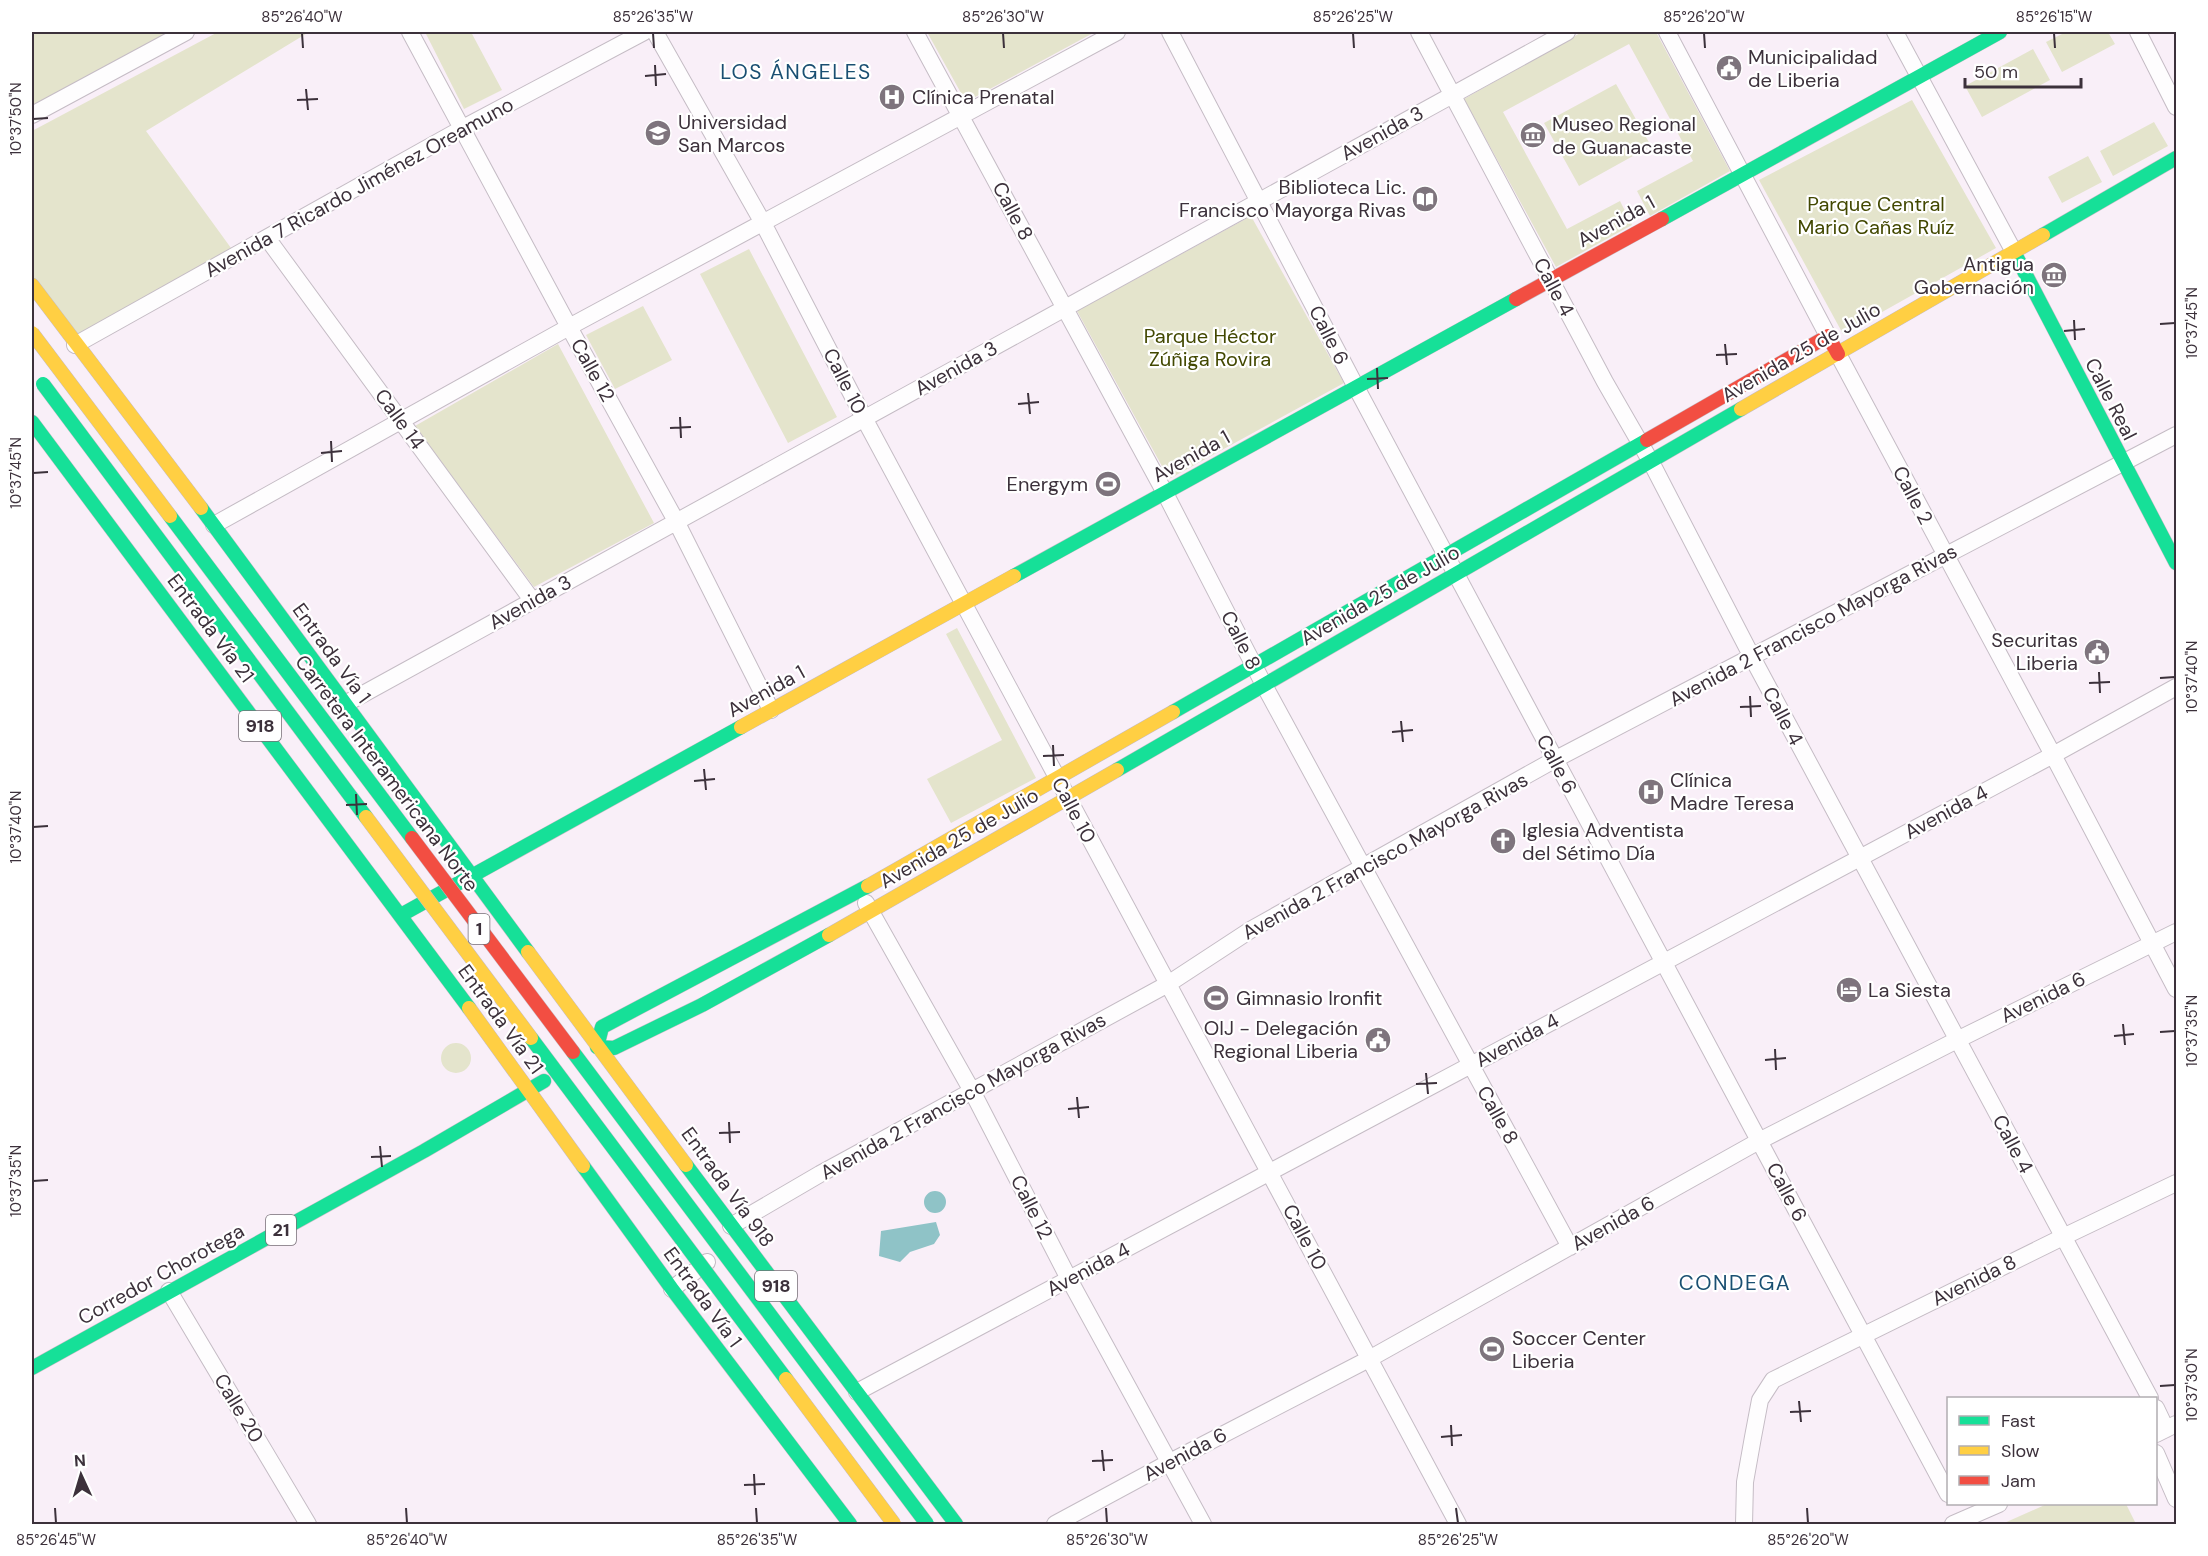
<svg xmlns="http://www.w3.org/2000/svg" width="2208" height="1556" viewBox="0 0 2208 1556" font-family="'DM Sans',sans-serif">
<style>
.green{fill:#e4e4cc}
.water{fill:#8fc3c7}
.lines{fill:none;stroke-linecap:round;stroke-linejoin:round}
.street-casing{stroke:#c5bcc5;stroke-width:18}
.fast-casing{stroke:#c5bcc5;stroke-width:15}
.slow-casing{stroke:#c5bcc5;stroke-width:15}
.jam-casing{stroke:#c5bcc5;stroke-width:15}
.street{stroke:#fefdfe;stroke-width:16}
.fast{stroke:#16e098;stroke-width:14}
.slow{stroke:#ffcf43;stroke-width:14}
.jam{stroke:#f24e42;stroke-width:14}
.fast-bridge-casing{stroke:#c5bcc5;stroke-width:15;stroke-linecap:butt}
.slow-bridge-casing{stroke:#c5bcc5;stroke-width:15;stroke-linecap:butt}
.jam-bridge-casing{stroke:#c5bcc5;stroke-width:15;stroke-linecap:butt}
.fast-bridge{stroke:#16e098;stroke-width:14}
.slow-bridge{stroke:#ffcf43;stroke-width:14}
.jam-bridge{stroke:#f24e42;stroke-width:14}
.ticks{fill:none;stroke:#3c313b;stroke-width:2}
.labels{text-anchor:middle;stroke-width:4.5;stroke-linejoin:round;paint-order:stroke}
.shield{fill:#fff;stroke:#766f76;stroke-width:1.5}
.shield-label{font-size:18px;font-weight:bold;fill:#3c313b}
.poi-label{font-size:20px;fill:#3c313b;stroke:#fff;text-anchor:start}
.street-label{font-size:20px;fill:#3c313b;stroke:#fff}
.park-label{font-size:20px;fill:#424801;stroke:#fff}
.neighbourhood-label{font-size:21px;letter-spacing:1.5px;fill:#1a4f72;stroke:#fff}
.neatline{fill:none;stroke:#3c313b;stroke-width:2}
.ticks-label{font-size:15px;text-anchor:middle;fill:#3c313b}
</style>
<rect width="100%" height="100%" fill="#f9eff8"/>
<!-- green -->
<path class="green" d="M32 32H169L32 107Z
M218 32H309L146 131 231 248 68 341 32 295V131Z
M425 32H471L502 90 464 109Z
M927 32H1095L966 102Z
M1582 32H1656L1730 171 1650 216 1637 191 1693 161 1629 44 1503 112 1567 229 1620 201 1632 225 1556 267 1464 99Z
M2066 32H2108L2115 44 2062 72 2046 42Z
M2033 49 2050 80 1982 117 1965 86Z
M1616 84 1651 146 1579 186 1544 123Z
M1912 100 1996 248 1843 334 1759 180Z
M2154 122 2168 146 2113 176 2100 151Z
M2088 156 2102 182 2062 203 2048 177Z
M1251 216 1344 383 1169 479 1077 311Z
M749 249 837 417 788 443 700 274Z
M643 306 672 360 615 389 586 335Z
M558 344 654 523 534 587 415 426Z
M957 628 1036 778 951 823 927 779 1002 740 946 634Z
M441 1058a15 15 0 1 1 30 0a15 15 0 1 1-30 0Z
M2047 1504H2126L2136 1524H2002Z"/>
<!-- water -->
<path class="water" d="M924 1202a11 11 0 1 1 22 0a11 11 0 1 1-22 0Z
M936 1222 940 1235 934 1244 910 1252 900 1262 879 1256 881 1231Z"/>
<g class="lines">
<defs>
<path id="street" d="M410 32 569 327 676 521 771 710
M655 32 763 223 864 418 1458 1524
M915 32 1165 493 1264 685 1570 1247
M1170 32 1356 387 1948 1494
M1419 32 1605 382 1651 462 1752 657 2150 1398
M1667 32 1828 336
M1895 32 2014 252
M2138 32 2176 107
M32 115 186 32
M267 238 532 600
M75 345 463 128 644 32
M1838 354 2053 755 2176 989
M214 525 569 327 1117 32
M345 704 1567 32
M866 903 972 1091 1069 1279 1203 1524
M731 1226 820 1174 1168 984 1252 929 1554 760 2176 435
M672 1289 707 1262
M169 1291 308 1524
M857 1392 2053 755 2176 687
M2156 1408 2166 1429
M2156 1434 2176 1424
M2156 1453 2176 1499
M1055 1524 1170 1462 1369 1359 1759 1141 1957 1040 2176 932
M1744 1524 1745 1482 1753 1437 1760 1400 1773 1380 2063 1237 2176 1183
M1953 1524 1999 1504"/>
<path id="fast" d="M1662 219 2000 32
M2043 235 2176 158
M2014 252 2176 563
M32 422 469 1008
M201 508 528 952
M1014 576 1516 299
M1173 712 1647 440
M1117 770 1741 409
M401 915 741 727
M829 935 702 1005 614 1048 597 1047 602 1027 868 886
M686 1165 956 1524
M583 1166 672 1289 850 1524
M32 1368 424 1151 544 1081"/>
<path id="slow" d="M32 285 201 508
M1741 409 2043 235
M741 727 1014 576
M868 886 1173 712
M829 935 1117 770
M528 952 686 1165
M469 1008 583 1166"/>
<path id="jam" d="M1516 299 1662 219
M1647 440 1828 336 1838 354"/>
</defs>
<!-- street casing -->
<use href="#street" class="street-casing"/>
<!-- fast casing -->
<use href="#fast" class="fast-casing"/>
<!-- slow casing -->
<use href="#slow" class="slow-casing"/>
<!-- jam casing -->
<use href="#jam" class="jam-casing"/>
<!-- street -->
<use href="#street" class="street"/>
<!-- fast -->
<use href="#fast" class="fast"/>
<!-- slow -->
<use href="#slow" class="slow"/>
<!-- jam -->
<use href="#jam" class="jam"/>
<defs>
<path id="fast-bridge" d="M43 384 366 817
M170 516 412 838
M531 1038 786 1379
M573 1052 927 1524"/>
<path id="slow-bridge" d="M32 333 170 516
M366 817 531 1038
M786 1379 894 1524"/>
<path id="jam-bridge" d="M412 838 573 1052"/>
</defs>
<!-- fast-bridge casing -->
<use href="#fast-bridge" class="fast-bridge-casing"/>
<!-- slow-bridge casing -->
<use href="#slow-bridge" class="slow-bridge-casing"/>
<!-- jam-bridge casing -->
<use href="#jam-bridge" class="jam-bridge-casing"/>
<!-- fast-bridge -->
<use href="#fast-bridge" class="fast-bridge"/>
<!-- slow-bridge -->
<use href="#slow-bridge" class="slow-bridge"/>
<!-- jam-bridge -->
<use href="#jam-bridge" class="jam-bridge"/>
</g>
<!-- ticks -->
<path class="ticks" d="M302 33 303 48M653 33 654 48M1003 33 1004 48M1353 33 1354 48M1704 33 1705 48M2054 33 2055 48M655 65 656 86M645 76 666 74M306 89 308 110M297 100 318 99M33 119 48 118M2074 320 2075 340M2160 324 2175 323M2064 331 2085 329M1725 344 1727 365M1716 355 1737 354M1377 368 1378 389M1367 379 1388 378M1028 393 1030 414M1018 404 1039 402M680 417 681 438M670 428 691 427M331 441 332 462M321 453 342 451M33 473 48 472M2099 672 2100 693M2160 678 2175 677M2089 683 2110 682M1750 696 1751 717M1740 707 1761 706M1401 721 1403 742M1392 732 1413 730M1053 745 1054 766M1043 756 1064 755M704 769 706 790M694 781 715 779M356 794 357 815M346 805 367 804M33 827 48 826M2123 1024 2125 1045M2160 1032 2175 1031M2114 1036 2134 1034M1775 1049 1776 1070M1765 1060 1786 1058M1426 1073 1428 1094M1416 1084 1437 1083M1077 1097 1079 1118M1068 1109 1089 1107M729 1122 730 1143M719 1133 740 1132M380 1146 382 1167M371 1157 391 1156M33 1181 48 1180M2160 1386 2175 1385M1799 1401 1801 1422M1790 1412 1811 1411M1451 1425 1452 1446M1441 1437 1462 1435M1102 1450 1104 1471M1092 1461 1113 1460M754 1474 755 1495M744 1485 765 1484M55 1508 56 1523M406 1508 407 1523M756 1508 757 1523M1106 1508 1107 1523M1456 1508 1458 1523M1807 1508 1808 1523"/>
<!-- icons -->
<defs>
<symbol id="civic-disc" viewBox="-11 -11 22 22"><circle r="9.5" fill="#7e747d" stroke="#fff"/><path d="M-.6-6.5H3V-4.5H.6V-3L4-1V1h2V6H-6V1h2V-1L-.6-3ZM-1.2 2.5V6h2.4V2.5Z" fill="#fff"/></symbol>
<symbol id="hospital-disc" viewBox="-11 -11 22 22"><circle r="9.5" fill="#7e747d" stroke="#fff"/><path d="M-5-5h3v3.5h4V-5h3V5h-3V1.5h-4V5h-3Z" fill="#fff"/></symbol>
<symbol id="university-disc" viewBox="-11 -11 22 22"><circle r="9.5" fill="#7e747d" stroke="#fff"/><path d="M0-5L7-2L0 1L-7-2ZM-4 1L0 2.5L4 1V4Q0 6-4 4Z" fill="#fff"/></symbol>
<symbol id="museum-disc" viewBox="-11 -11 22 22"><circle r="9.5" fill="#7e747d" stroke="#fff"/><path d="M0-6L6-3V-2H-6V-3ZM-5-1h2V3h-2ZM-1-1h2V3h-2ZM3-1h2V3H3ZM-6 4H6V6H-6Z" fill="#fff"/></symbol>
<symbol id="library-disc" viewBox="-11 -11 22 22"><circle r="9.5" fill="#7e747d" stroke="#fff"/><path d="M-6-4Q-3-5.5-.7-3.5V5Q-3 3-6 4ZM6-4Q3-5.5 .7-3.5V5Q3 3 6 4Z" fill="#fff"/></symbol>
<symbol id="stadium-disc" viewBox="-11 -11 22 22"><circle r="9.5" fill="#7e747d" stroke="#fff"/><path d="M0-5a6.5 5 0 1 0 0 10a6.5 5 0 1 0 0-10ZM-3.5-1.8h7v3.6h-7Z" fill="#fff"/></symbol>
<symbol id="church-disc" viewBox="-11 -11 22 22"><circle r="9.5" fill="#7e747d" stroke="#fff"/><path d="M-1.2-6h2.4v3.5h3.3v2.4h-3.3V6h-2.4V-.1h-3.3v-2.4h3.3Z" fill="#fff"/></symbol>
<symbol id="hotel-disc" viewBox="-11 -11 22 22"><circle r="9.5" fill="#7e747d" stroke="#fff"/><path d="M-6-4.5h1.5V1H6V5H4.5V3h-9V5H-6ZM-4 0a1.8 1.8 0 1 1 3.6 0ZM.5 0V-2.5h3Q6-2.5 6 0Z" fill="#fff"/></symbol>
</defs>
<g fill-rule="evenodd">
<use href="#civic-disc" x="1714" y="53" width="30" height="30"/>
<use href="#hospital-disc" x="877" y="82" width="30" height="30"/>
<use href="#university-disc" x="643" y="118" width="30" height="30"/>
<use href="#museum-disc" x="1518" y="120" width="30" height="30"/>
<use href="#library-disc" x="1410" y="184" width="30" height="30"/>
<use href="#museum-disc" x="2039" y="260" width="30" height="30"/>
<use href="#stadium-disc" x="1093" y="469" width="30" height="30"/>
<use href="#civic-disc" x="2082" y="637" width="30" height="30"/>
<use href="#hospital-disc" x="1636" y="777" width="30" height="30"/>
<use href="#church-disc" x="1488" y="826" width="30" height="30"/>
<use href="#hotel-disc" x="1834" y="975" width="30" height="30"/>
<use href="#stadium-disc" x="1201" y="983" width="30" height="30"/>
<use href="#civic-disc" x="1363" y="1025" width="30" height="30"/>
<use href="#stadium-disc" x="1477" y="1334" width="30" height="30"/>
</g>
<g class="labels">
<!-- shield labels -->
<g class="shield">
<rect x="239" y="711" width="42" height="30" rx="4.5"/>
<rect x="468.5" y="914" width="21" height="30" rx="4.5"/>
<rect x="266" y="1215" width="30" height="30" rx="4.5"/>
<rect x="755" y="1271" width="42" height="30" rx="4.5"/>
</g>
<g class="shield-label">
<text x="260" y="732">918</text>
<text x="479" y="935">1</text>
<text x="281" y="1236">21</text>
<text x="776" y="1292">918</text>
</g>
<!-- poi labels -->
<g class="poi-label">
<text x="1748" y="64">Municipalidad<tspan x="1748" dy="23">de Liberia</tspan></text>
<text x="912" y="104">Clínica Prenatal</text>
<text x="678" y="129">Universidad<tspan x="678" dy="23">San Marcos</tspan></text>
<text x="1552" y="131">Museo Regional<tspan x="1552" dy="23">de Guanacaste</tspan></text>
<text x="1406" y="194" text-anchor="end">Biblioteca Lic.<tspan x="1406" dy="23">Francisco Mayorga Rivas</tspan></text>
<text x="2034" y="271" text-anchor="end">Antigua<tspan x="2034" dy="23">Gobernación</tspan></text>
<text x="1088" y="491" text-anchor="end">Energym</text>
<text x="2078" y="647" text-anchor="end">Securitas<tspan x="2078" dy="23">Liberia</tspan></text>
<text x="1670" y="787">Clínica<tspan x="1670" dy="23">Madre Teresa</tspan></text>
<text x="1522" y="837">Iglesia Adventista<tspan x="1522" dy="23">del Sétimo Día</tspan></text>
<text x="1868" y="997">La Siesta</text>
<text x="1236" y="1005">Gimnasio Ironfit</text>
<text x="1358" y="1035" text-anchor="end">OIJ - Delegación<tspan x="1358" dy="23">Regional Liberia</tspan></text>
<text x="1512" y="1345">Soccer Center<tspan x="1512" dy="23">Liberia</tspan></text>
</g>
<!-- street labels -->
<g class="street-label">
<text transform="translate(1382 133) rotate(-29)" y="7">Avenida 3</text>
<text transform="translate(359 187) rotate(-29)" y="7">Avenida 7 Ricardo Jiménez Oreamuno</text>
<text transform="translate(1013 211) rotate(62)" y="7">Calle 8</text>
<text transform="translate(1616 221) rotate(-29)" y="7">Avenida 1</text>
<text transform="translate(1554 287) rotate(62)" y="7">Calle 4</text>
<text transform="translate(1329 335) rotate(63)" y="7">Calle 6</text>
<text transform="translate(1801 352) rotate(-30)" y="7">Avenida 25 de Julio</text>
<text transform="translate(956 368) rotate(-29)" y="7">Avenida 3</text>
<text transform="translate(593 370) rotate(61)" y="7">Calle 12</text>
<text transform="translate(845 381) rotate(63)" y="7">Calle 10</text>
<text transform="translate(2111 399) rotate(63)" y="7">Calle Real</text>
<text transform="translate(400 419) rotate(54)" y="7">Calle 14</text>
<text transform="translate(1191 456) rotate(-29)" y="7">Avenida 1</text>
<text transform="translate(1913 495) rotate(62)" y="7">Calle 2</text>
<text transform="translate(1380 595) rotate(-30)" y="7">Avenida 25 de Julio</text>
<text transform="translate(530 602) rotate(-29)" y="7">Avenida 3</text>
<text transform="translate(1813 625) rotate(-28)" y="7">Avenida 2 Francisco Mayorga Rivas</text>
<text transform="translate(211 628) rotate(53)" y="7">Entrada Vía 21</text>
<text transform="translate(1241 640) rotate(63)" y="7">Calle 8</text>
<text transform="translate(332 653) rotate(54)" y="7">Entrada Vía 1</text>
<text transform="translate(766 691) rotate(-29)" y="7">Avenida 1</text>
<text transform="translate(1783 716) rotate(62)" y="7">Calle 4</text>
<text transform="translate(1557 764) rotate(62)" y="7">Calle 6</text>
<text transform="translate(387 773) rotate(53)" y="7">Carretera Interamericana Norte</text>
<text transform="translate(1074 810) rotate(62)" y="7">Calle 10</text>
<text transform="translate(1946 812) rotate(-28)" y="7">Avenida 4</text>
<text transform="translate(959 838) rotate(-30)" y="7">Avenida 25 de Julio</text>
<text transform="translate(1385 856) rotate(-29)" y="7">Avenida 2 Francisco Mayorga Rivas</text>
<text transform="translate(2043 997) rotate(-26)" y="7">Avenida 6</text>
<text transform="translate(501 1019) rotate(54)" y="7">Entrada Vía 21</text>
<text transform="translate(1517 1040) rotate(-28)" y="7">Avenida 4</text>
<text transform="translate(963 1096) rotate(-29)" y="7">Avenida 2 Francisco Mayorga Rivas</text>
<text transform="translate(1498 1115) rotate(61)" y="7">Calle 8</text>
<text transform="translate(2013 1144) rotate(62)" y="7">Calle 4</text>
<text transform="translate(728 1187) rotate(54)" y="7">Entrada Vía 918</text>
<text transform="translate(1787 1192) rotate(62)" y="7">Calle 6</text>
<text transform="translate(1032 1207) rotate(63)" y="7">Calle 12</text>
<text transform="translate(1613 1223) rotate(-29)" y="7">Avenida 6</text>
<text transform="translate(1305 1237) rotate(62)" y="7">Calle 10</text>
<text transform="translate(1088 1269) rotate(-28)" y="7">Avenida 4</text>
<text transform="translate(161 1274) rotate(-29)" y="7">Corredor Chorotega</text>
<text transform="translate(1974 1280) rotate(-26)" y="7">Avenida 8</text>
<text transform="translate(703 1297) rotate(54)" y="7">Entrada Vía 1</text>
<text transform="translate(239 1408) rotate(59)" y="7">Calle 20</text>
<text transform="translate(1185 1454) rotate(-28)" y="7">Avenida 6</text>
</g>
<!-- park labels -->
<g class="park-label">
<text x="1876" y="211">Parque Central<tspan x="1876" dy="23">Mario Cañas Ruíz</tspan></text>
<text x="1210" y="343">Parque Héctor<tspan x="1210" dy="23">Zúñiga Rovira</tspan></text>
</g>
<!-- neighbourhood labels -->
<g class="neighbourhood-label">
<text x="796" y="79">LOS ÁNGELES</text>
<text x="1735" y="1290">CONDEGA</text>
</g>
</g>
<!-- border -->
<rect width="2208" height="1556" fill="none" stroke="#ffffff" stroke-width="66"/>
<!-- legend -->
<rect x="1947" y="1397" width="210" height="108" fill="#ffffff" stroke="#b1adb1" stroke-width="1.5"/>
<rect x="1959" y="1416" width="30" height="9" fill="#16e098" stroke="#b1adb1" stroke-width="1.5"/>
<text x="2001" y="1427" font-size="18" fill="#3c313b">Fast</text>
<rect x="1959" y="1446" width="30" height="9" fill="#ffcf43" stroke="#b1adb1" stroke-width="1.5"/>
<text x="2001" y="1457" font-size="18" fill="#3c313b">Slow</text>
<rect x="1959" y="1476" width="30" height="9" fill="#f24e42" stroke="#b1adb1" stroke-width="1.5"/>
<text x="2001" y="1487" font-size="18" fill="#3c313b">Jam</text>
<!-- north arrow -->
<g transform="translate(81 1475) rotate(356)" stroke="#ffffff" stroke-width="4.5" paint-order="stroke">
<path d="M0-4.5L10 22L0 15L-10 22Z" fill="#3c313b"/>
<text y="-9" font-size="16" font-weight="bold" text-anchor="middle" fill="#3c313b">N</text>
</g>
<!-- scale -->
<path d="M1965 78v9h116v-9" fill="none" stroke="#3c313b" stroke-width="3"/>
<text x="1974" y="78" font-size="18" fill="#3c313b" stroke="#ffffff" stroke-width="4.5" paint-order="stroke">50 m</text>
<rect x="33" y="33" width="2142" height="1490" class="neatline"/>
<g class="ticks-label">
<text x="302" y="22">85°26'40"W</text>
<text x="653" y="22">85°26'35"W</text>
<text x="1003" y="22">85°26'30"W</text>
<text x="1353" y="22">85°26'25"W</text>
<text x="1704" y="22">85°26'20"W</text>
<text x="2054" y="22">85°26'15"W</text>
<text transform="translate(16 119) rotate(-90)" y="5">10°37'50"N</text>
<text transform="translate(2192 323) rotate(-90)" y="5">10°37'45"N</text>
<text transform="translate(16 473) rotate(-90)" y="5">10°37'45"N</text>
<text transform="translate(2192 677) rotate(-90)" y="5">10°37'40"N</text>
<text transform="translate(16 827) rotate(-90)" y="5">10°37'40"N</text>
<text transform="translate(2192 1031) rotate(-90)" y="5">10°37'35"N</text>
<text transform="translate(16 1181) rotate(-90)" y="5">10°37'35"N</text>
<text transform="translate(2192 1385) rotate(-90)" y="5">10°37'30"N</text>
<text x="56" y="1545">85°26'45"W</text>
<text x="407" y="1545">85°26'40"W</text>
<text x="757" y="1545">85°26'35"W</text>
<text x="1107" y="1545">85°26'30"W</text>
<text x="1458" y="1545">85°26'25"W</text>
<text x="1808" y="1545">85°26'20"W</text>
</g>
</svg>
